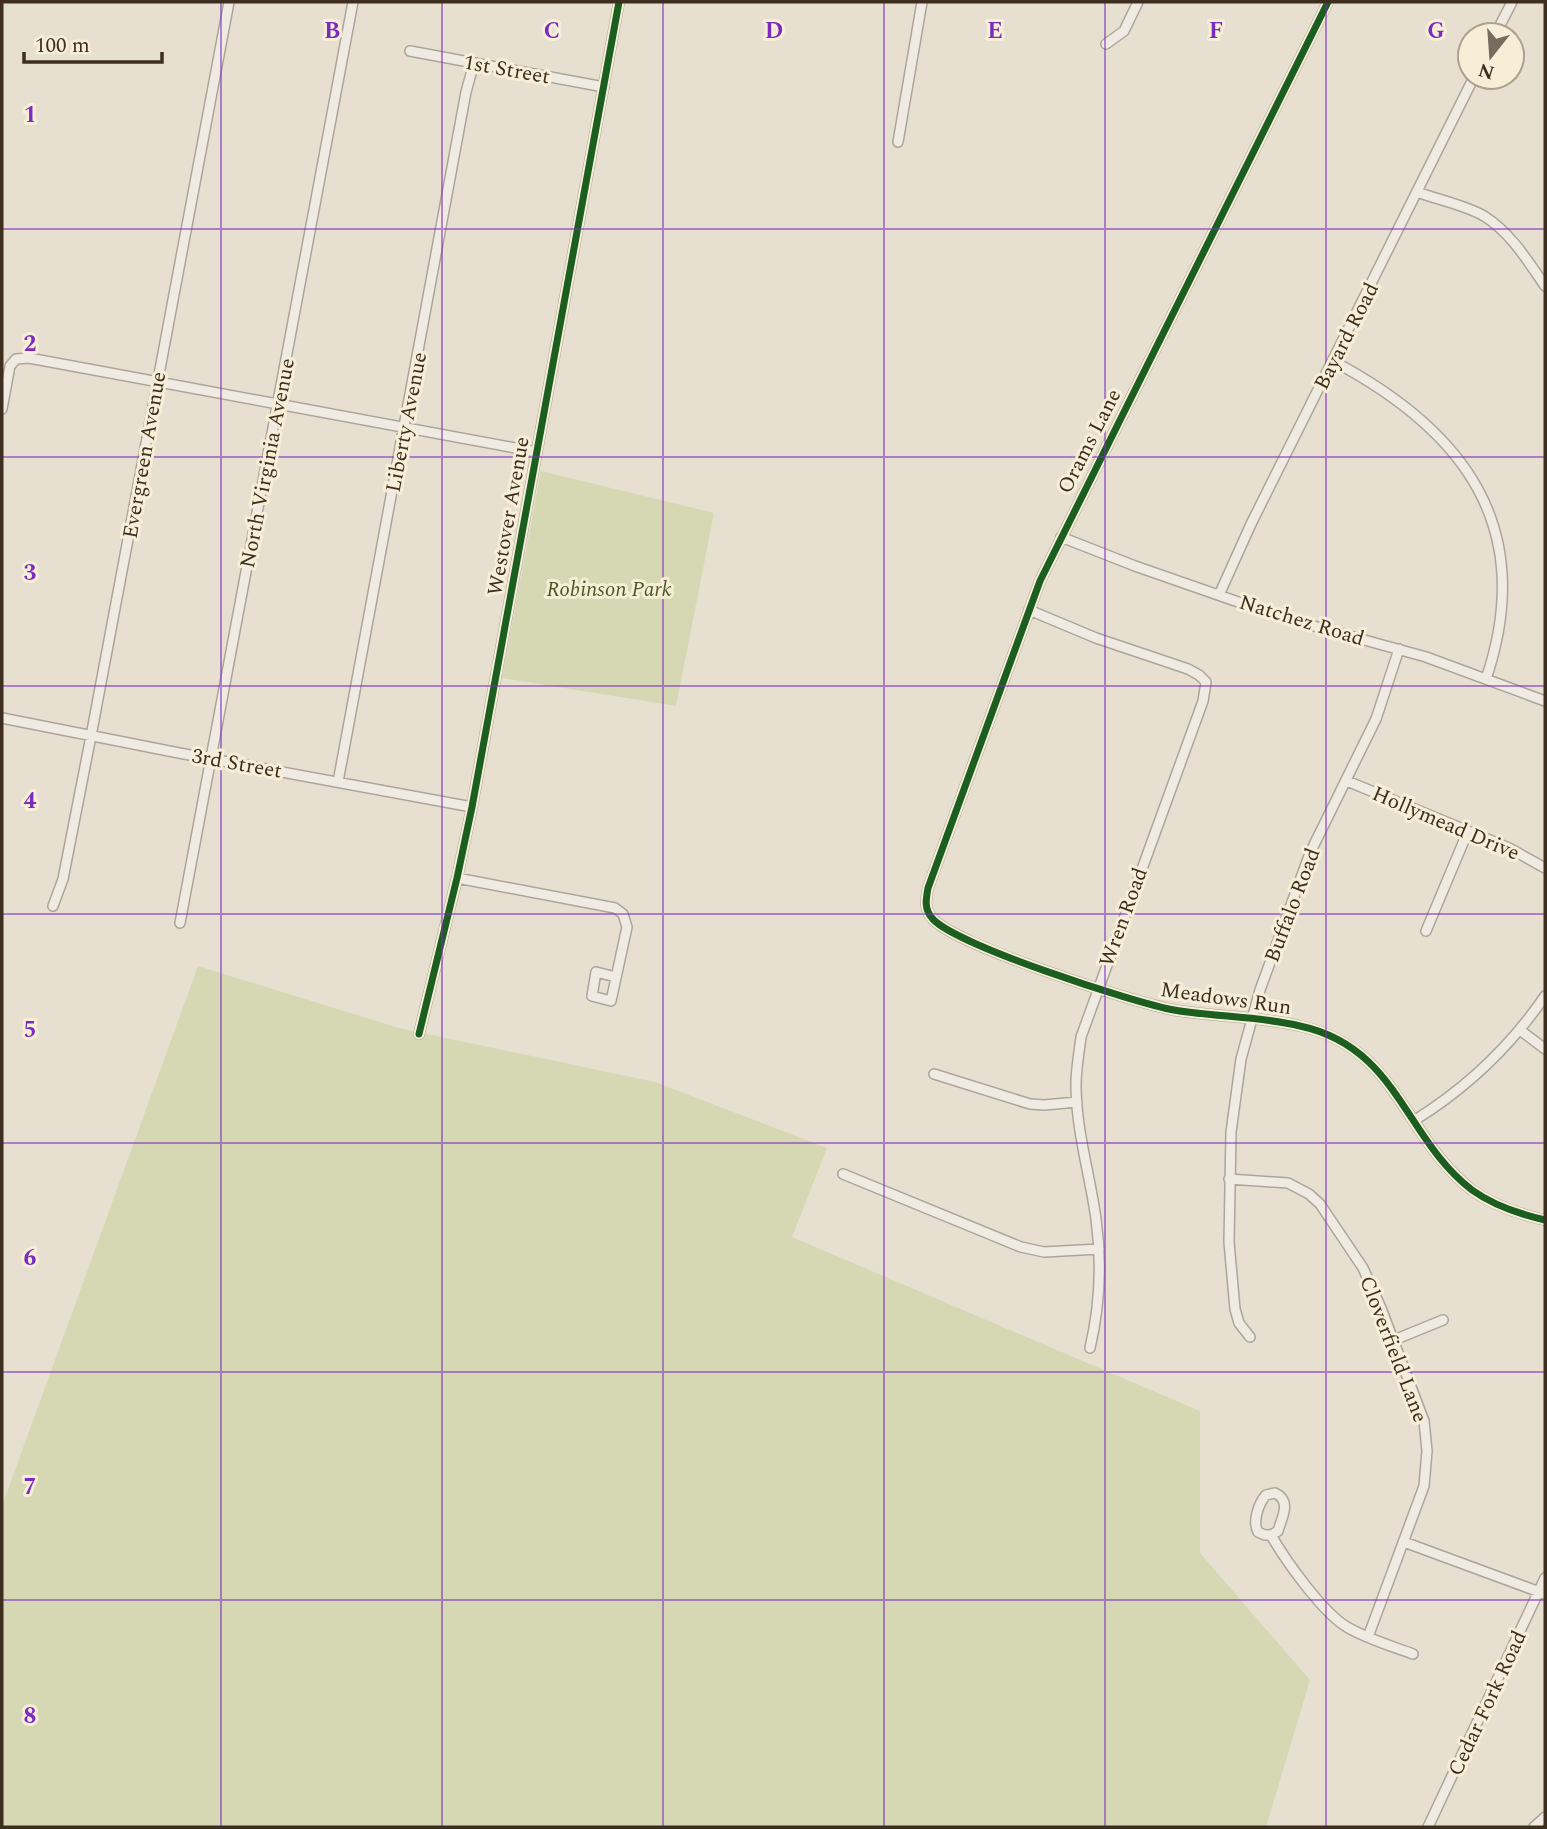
<svg xmlns="http://www.w3.org/2000/svg" width="1547" height="1829" viewBox="0 0 1547 1829" font-family="Spectral,serif">
<style>
.green{fill:#d6d7b3}
.lines{fill:none;stroke-linecap:round;stroke-linejoin:round}
.minor-casing{stroke:#ada599;stroke-width:12}
.minor{stroke:#efebe3;stroke-width:9}
.cycleway-casing{stroke:#f7eed8;stroke-width:11}
.cycleway{stroke:#1b5e20;stroke-width:7}
.grid{fill:none;stroke:#7b2cbf;stroke-width:2;stroke-opacity:0.55}
.labels{text-anchor:middle;stroke-width:6;stroke-linejoin:round;paint-order:stroke}
.street-label{font-size:21px;fill:#3d2e20;stroke:#f7eed8}
.park-label{font-size:21px;font-style:italic;fill:#4d5a26;stroke:#f7eed8}
.grid-label{font-size:23px;text-anchor:middle;font-weight:bold;fill:#7b2cbf;stroke:#f7eed8;stroke-width:6;stroke-linejoin:round;paint-order:stroke}
</style>
<rect width="100%" height="100%" fill="#e7e0d1"/>
<!-- green -->
<path class="green" d="M541 471 714 513 676 706 502 678Z
M198 966 399 1028 655 1082 827 1148 792 1237 1200 1411V1553L1310 1680 1266 1827H2V1506Z"/>
<g class="lines">
<defs>
<path id="minor" d="M1328 2 1040 581 928 888C926 899 924 909 932 918 952 944 1135 1003 1174 1010 1215 1017 1259 1016 1300 1026 1398 1047 1404 1138 1472 1190 1494 1206 1519 1214 1545 1220
M1495 35 1512 2
M1106 44 1124 31 1138 2
M410 51 604 87
M898 142 922 2
M1417 192C1439 200 1465 205 1484 216 1510 232 1528 261 1545 286
M1333 361C1465 431 1537 528 1486 679
M2 409 10 366 16 359 29 358 537 452
M1061 537 1135 566 1281 617 1426 657 1545 701
M1219 595 1251 524 1474 77
M1029 610 1096 638 1188 669 1199 675 1206 682 1203 701 1081 1037C1079 1053 1076 1069 1076 1085 1076 1130 1090 1175 1096 1219 1102 1263 1100 1305 1090 1348
M2 718 179 753 472 807
M1347 781 1509 848 1545 868
M338 782 466 92 474 63
M457 878 615 908 623 914 627 927 611 1001 592 996 596 972 616 977
M53 906 63 879 91 736 229 2
M180 923 353 2
M1426 931 1468 831
M1520 1030 1545 1049
M419 1034 457 878 472 807 619 2
M934 1074 1030 1104 1044 1105 1077 1102
M1415 1120C1468 1087 1510 1047 1545 996
M843 1174 1021 1247 1044 1252 1099 1249
M1229 1179 1288 1183 1309 1194 1320 1204 1363 1268 1381 1308 1424 1421 1427 1451 1424 1486 1368 1637
M1250 1337 1239 1323 1235 1309 1229 1242 1231 1132 1241 1059 1260 990 1310 853 1376 719 1399 649
M1394 1340 1443 1320
M1271 1535 1278 1531C1282 1517 1292 1501 1275 1493L1266 1495C1259 1503 1252 1521 1258 1532L1265 1535H1271C1285 1560 1323 1613 1347 1627 1367 1639 1392 1646 1413 1654
M1404 1542 1545 1594
M1428 1827 1545 1578
M1534 1827 1545 1817"/>
</defs>
<!-- minor casing -->
<use href="#minor" class="minor-casing"/>
<!-- minor -->
<use href="#minor" class="minor"/>
<defs>
<path id="cycleway" d="M1328 2 1040 581 928 888C926 899 924 909 932 918 952 944 1135 1003 1174 1010 1215 1017 1259 1016 1300 1026 1398 1047 1404 1138 1472 1190 1494 1206 1519 1214 1545 1220
M419 1034 457 878 472 807 619 2"/>
</defs>
<!-- cycleway casing -->
<use href="#cycleway" class="cycleway-casing"/>
<!-- cycleway -->
<use href="#cycleway" class="cycleway"/>
</g>
<!-- grid -->
<path class="grid" d="M221 2V1827M442 2V1827M663 2V1827M884 2V1827M1105 2V1827M1326 2V1827M2 229H1545M2 457H1545M2 686H1545M2 914H1545M2 1143H1545M2 1372H1545M2 1600H1545"/>
<g class="labels">
<!-- street labels -->
<g class="street-label">
<text transform="translate(507 69) rotate(10)" y="7">1st Street</text>
<text transform="translate(1346 336) rotate(-63)" y="7">Bayard Road</text>
<text transform="translate(406 422) rotate(-79)" y="7">Liberty Avenue</text>
<text transform="translate(1089 441) rotate(-63)" y="7">Orams Lane</text>
<text transform="translate(144 455) rotate(-80)" y="7">Evergreen Avenue</text>
<text transform="translate(267 463) rotate(-79)" y="7">North Virginia Avenue</text>
<text transform="translate(508 516) rotate(-80)" y="7">Westover Avenue</text>
<text transform="translate(1302 620) rotate(17)" y="7">Natchez Road</text>
<text transform="translate(237 763) rotate(10)" y="7">3rd Street</text>
<text transform="translate(1446 823) rotate(23)" y="7">Hollymead Drive</text>
<text transform="translate(1292 905) rotate(-69)" y="7">Buffalo Road</text>
<text transform="translate(1123 917) rotate(-70)" y="7">Wren Road</text>
<text transform="translate(1226 998) rotate(8)" y="7">Meadows Run</text>
<text transform="translate(1394 1349) rotate(69)" y="7">Cloverfield Lane</text>
<text transform="translate(1487 1703) rotate(-65)" y="7">Cedar Fork Road</text>
</g>
<!-- park labels -->
<g class="park-label">
<text x="609" y="596">Robinson Park</text>
</g>
</g>
<g class="grid-label">
<text x="332" y="38">B</text>
<text x="552" y="38">C</text>
<text x="774" y="38">D</text>
<text x="995" y="38">E</text>
<text x="1216" y="38">F</text>
<text x="1436" y="38">G</text>
<text x="30" y="122">1</text>
<text x="30" y="351">2</text>
<text x="30" y="580">3</text>
<text x="30" y="808">4</text>
<text x="30" y="1037">5</text>
<text x="30" y="1265">6</text>
<text x="30" y="1494">7</text>
<text x="30" y="1723">8</text>
</g>
<!-- border -->
<rect width="1547" height="1829" fill="none" stroke="#3d2e20" stroke-width="7"/>
<!-- north arrow -->
<g transform="translate(1491 56) rotate(197)"><circle r="33" fill="#f7eed8" stroke="#ada18e" stroke-width="2"/>
<path d="M0-5L12 26L0 18L-12 26Z" fill="#786c5e"/>
<text y="-10" font-size="19" font-weight="bold" text-anchor="middle" fill="#3d2e20">N</text>
</g>
<!-- scale -->
<path d="M24 52v10h138v-10" fill="none" stroke="#3d2e20" stroke-width="3.5"/>
<text x="35" y="52" font-size="21" fill="#3d2e20" stroke="#f7eed8" stroke-width="5" paint-order="stroke">100 m</text>
</svg>
